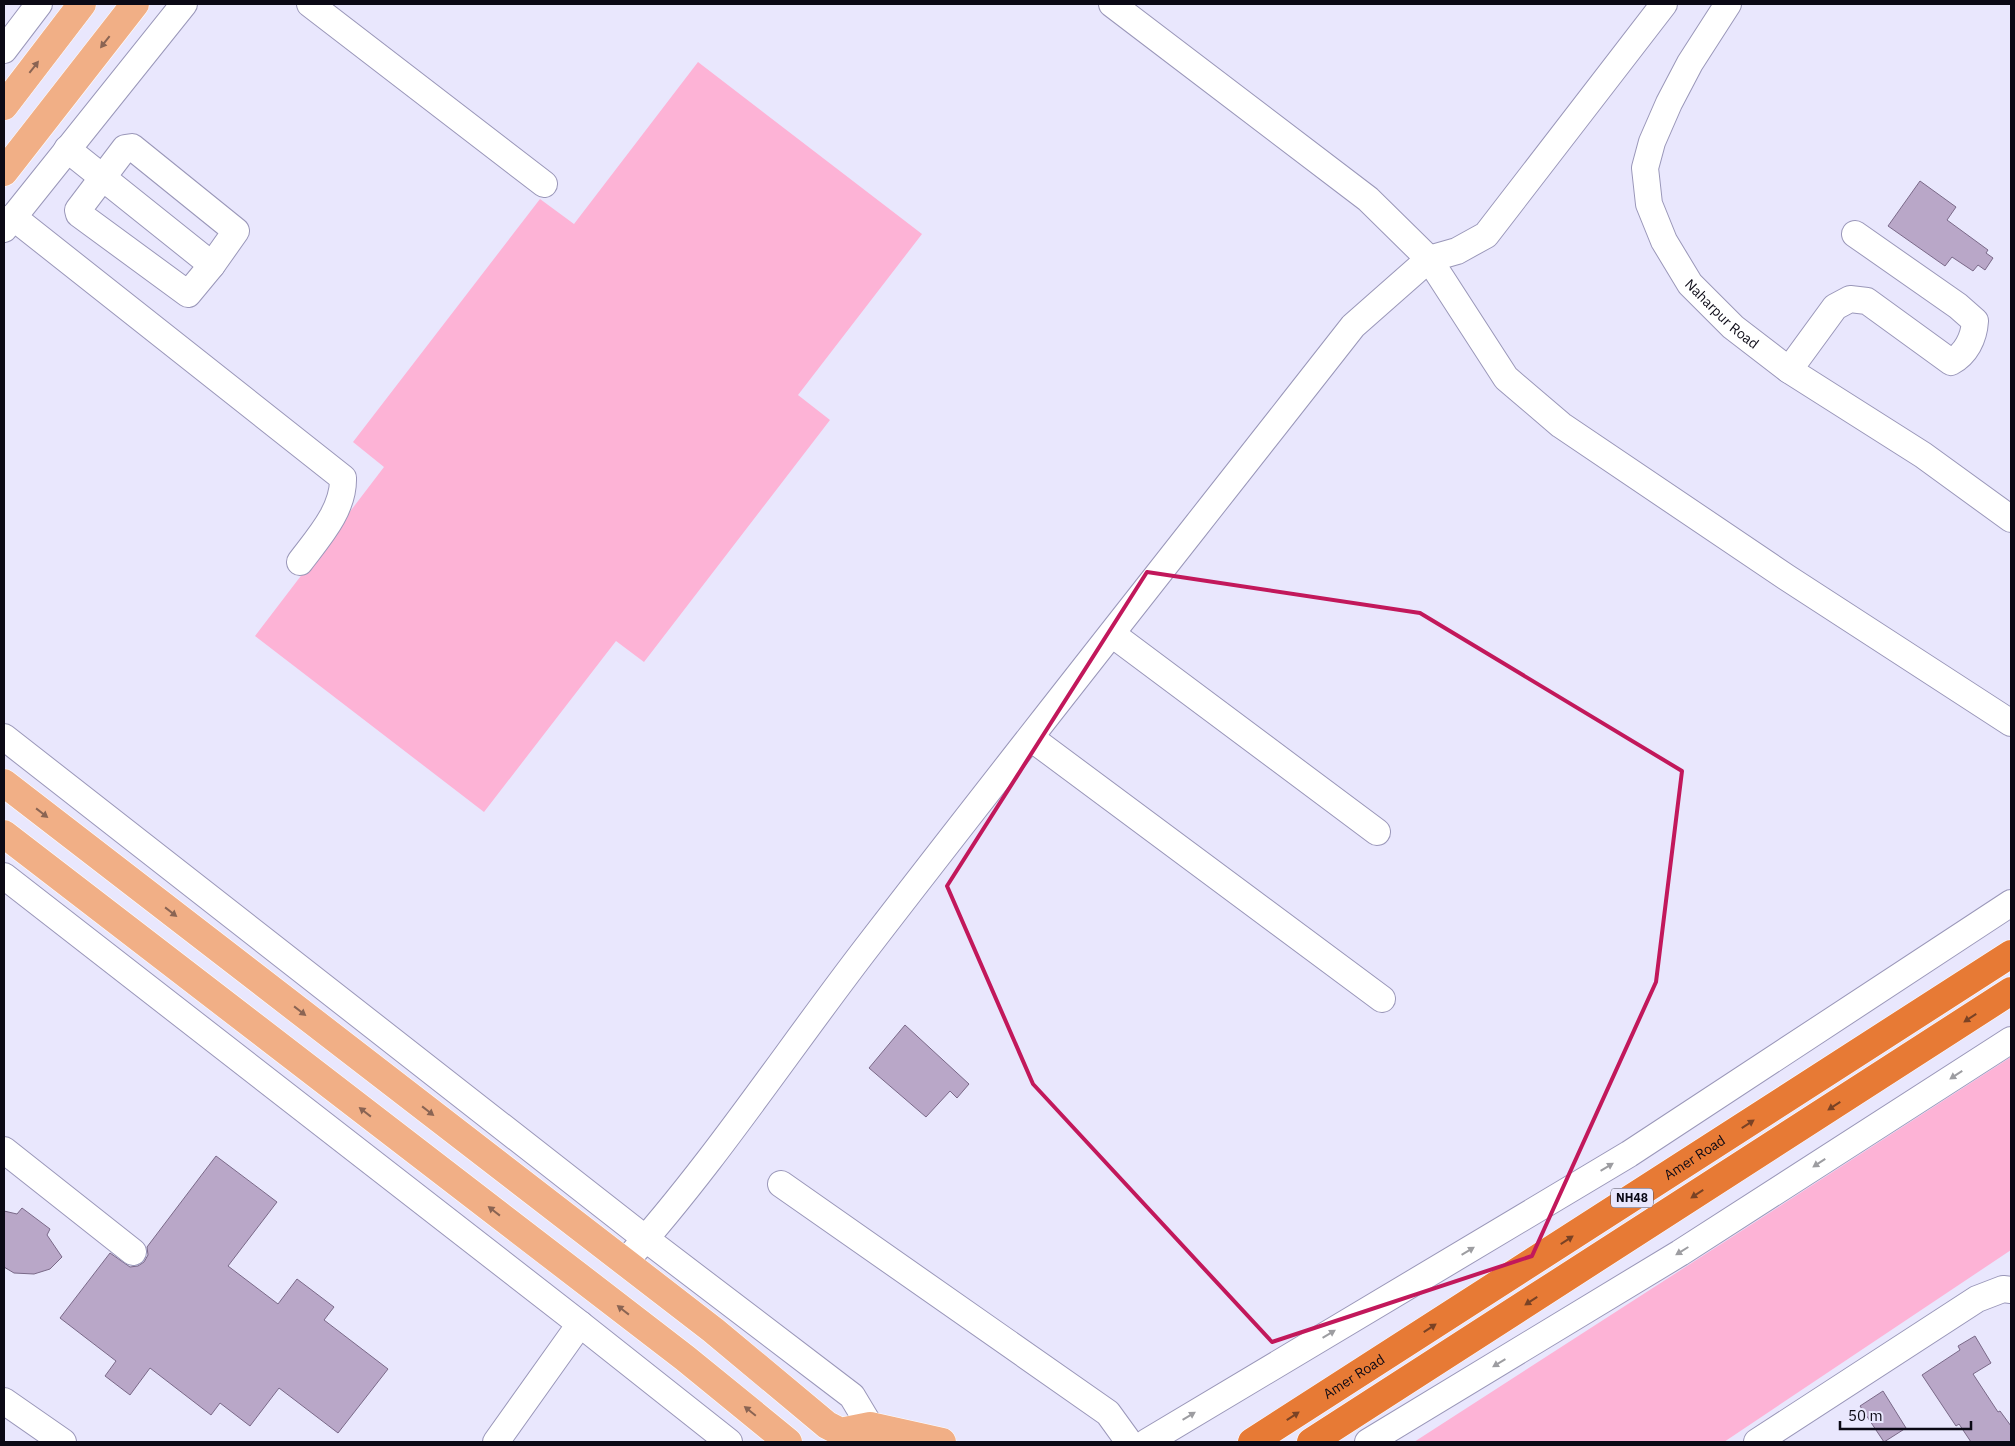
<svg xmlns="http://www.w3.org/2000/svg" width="2015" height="1446" viewBox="0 0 2015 1446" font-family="'IBM Plex Sans',sans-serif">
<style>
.green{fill:#fdb3d6}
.building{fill:#b9a7c8;stroke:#7a6988}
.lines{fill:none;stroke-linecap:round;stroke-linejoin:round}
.minor-casing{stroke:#9a97b9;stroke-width:28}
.major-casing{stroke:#fff;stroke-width:29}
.highway-casing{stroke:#fff;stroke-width:29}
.minor{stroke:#fff;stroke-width:26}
.major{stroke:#f1af86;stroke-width:28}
.highway{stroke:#e77a35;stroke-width:28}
.oneway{fill:#8a6453}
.oneway2{fill:#794225}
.oneway3{fill:#9d9da1}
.marked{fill:none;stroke:#c2185b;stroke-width:4;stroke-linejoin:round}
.labels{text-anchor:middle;stroke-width:5;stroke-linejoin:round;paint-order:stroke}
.shield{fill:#e9e7fd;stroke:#4e4c5b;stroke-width:1}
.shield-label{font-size:12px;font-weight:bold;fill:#0b0915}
.street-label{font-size:14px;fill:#0b0915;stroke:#e9e7fd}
</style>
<rect width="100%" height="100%" fill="#e9e7fd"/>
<!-- green -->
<path class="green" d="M698 62 922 234 798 395 830 420 644 662 616 641 484 812 255 636 384 467 353 442 540 199 574 224Z
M2011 1057V1250L1724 1442H1414Z"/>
<!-- building -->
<path class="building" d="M1920 181 1956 207 1947 220 1988 250 1986 253 1993 258 1985 270 1978 265 1973 271 1952 257 1945 266 1888 226Z
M905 1025 969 1084 957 1098 950 1091 926 1117 869 1068Z
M216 1156 277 1202 228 1266 278 1304 297 1279 334 1307 324 1320 388 1369 338 1433 279 1388 250 1426 220 1403 211 1415 150 1368 130 1395 105 1376 116 1361 60 1318 110 1253 130 1267 138 1266 144 1262 148 1255 147 1247Z
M22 1208 50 1229 47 1235 62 1257 50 1269 34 1274 14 1273 4 1267V1211L17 1214Z
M1975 1336 1991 1363 1973 1374 1998 1412 2000 1411 2011 1426V1442H1971L1959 1424 1956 1426 1922 1375 1960 1350 1958 1346Z
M1883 1391 1906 1428 1884 1442 1860 1406Z"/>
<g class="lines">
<defs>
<g id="minor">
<path d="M310 4 544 184"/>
<path d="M1112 4 1368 199 1429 259 1506 378 1561 425 1786 577 2011 723"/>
<path id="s1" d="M1728 4 1690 63 1669 103 1652 142 1645 168 1649 204 1664 241 1690 284 1733 327 1789 370 1923 455 2011 519"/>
<path d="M4 50 39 4"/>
<path d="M132 147 236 231 212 265 188 294 79 214 78 210 125 148Z"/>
<path d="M67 149 212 265"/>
<path d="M13 217 343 478C344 510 318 538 300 562"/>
<path d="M4 229 184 4"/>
<path d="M1789 370 1835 307 1850 299 1867 301 1951 362C1966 354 1974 338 1975 321L1958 306 1855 234"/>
<path d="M1112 634 1377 832"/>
<path d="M4 737 646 1239 852 1396 870 1426"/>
<path d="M1031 738 1382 999"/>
<path d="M4 876 580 1324 729 1442"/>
<path d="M4 1150 133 1252"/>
<path d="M781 1184 1108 1413 1129 1442"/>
<path d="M625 1262C714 1163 787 1051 868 946 1028 738 1191 533 1353 326L1429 259 1457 251 1486 235 1664 4"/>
<path d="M4 1401 63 1442"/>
<path d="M496 1442 580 1324"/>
<path d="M1147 1442 1629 1154 2011 903"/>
<path d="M1368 1442 1680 1253 2011 1040"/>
<path d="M1757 1442 1977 1299 2003 1289 2011 1290"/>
</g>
<path id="major" d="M4 106 82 4
M4 172 135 4
M4 783 713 1330 827 1425 860 1442
M4 834 685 1358 788 1442
M840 1432 870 1426 942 1442"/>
<g id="highway">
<path id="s2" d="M1252 1442 2011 954"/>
<path d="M1311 1442 2011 991"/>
</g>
</defs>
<!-- minor casing -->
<use href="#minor" class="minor-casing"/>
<!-- major casing -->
<use href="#major" class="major-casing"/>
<!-- highway casing -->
<use href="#highway" class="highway-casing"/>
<!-- minor -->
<use href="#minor" class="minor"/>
<!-- major -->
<use href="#major" class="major"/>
<!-- highway -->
<use href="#highway" class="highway"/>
</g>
<!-- one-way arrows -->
<defs><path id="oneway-solid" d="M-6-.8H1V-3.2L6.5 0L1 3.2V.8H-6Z" transform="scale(1.25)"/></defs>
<g class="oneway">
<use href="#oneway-solid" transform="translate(105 42) rotate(128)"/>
<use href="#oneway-solid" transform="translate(34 67) rotate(-52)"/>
<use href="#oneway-solid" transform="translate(42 813) rotate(38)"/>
<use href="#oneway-solid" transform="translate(171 912) rotate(38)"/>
<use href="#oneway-solid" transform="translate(300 1011) rotate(38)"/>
<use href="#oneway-solid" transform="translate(428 1111) rotate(38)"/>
<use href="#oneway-solid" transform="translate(365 1112) rotate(-142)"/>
<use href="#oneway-solid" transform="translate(494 1211) rotate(-142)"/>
<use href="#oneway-solid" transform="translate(623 1310) rotate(-142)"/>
<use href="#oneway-solid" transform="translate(750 1411) rotate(-141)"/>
</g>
<g class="oneway2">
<use href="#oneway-solid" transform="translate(1970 1018) rotate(147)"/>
<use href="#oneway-solid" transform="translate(1834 1106) rotate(147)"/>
<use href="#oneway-solid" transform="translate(1748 1124) rotate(-33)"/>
<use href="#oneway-solid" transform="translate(1697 1194) rotate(147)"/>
<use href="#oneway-solid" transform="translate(1567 1240) rotate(-33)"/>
<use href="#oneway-solid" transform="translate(1531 1301) rotate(147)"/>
<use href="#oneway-solid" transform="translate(1430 1328) rotate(-33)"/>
<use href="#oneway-solid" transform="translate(1293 1416) rotate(-33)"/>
</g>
<g class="oneway3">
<use href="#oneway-solid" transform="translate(1956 1075) rotate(147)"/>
<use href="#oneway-solid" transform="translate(1819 1163) rotate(147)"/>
<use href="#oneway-solid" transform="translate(1607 1167) rotate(-31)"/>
<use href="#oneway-solid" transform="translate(1468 1251) rotate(-31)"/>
<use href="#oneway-solid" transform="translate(1682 1251) rotate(148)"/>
<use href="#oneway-solid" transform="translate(1329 1334) rotate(-31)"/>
<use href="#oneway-solid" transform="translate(1499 1363) rotate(149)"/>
<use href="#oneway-solid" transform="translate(1189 1416) rotate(-31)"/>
</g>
<!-- marked area -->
<path class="marked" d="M1147 572 1420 613 1682 771 1656 982 1532 1256 1272 1342 1033 1084 947 886Z"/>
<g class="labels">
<!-- shield labels -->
<rect class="shield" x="1611" y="1188.5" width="42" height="19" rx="4"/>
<g class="shield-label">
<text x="1632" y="1202">NH48</text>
</g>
<!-- street labels -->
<g class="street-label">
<text dy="5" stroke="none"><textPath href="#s1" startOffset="355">Naharpur Road</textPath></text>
<text dy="5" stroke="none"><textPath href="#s2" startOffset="526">Amer Road</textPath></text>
<text dy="5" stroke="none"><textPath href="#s2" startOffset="121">Amer Road</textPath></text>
</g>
</g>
<!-- border -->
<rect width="2015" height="1446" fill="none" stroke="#0b0915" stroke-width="10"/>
<!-- scale -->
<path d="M1840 1421v8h131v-8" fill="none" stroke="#0b0915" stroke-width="2.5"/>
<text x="1848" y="1421" font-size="15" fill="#0b0915" stroke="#e9e7fd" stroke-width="4" paint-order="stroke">50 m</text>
</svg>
